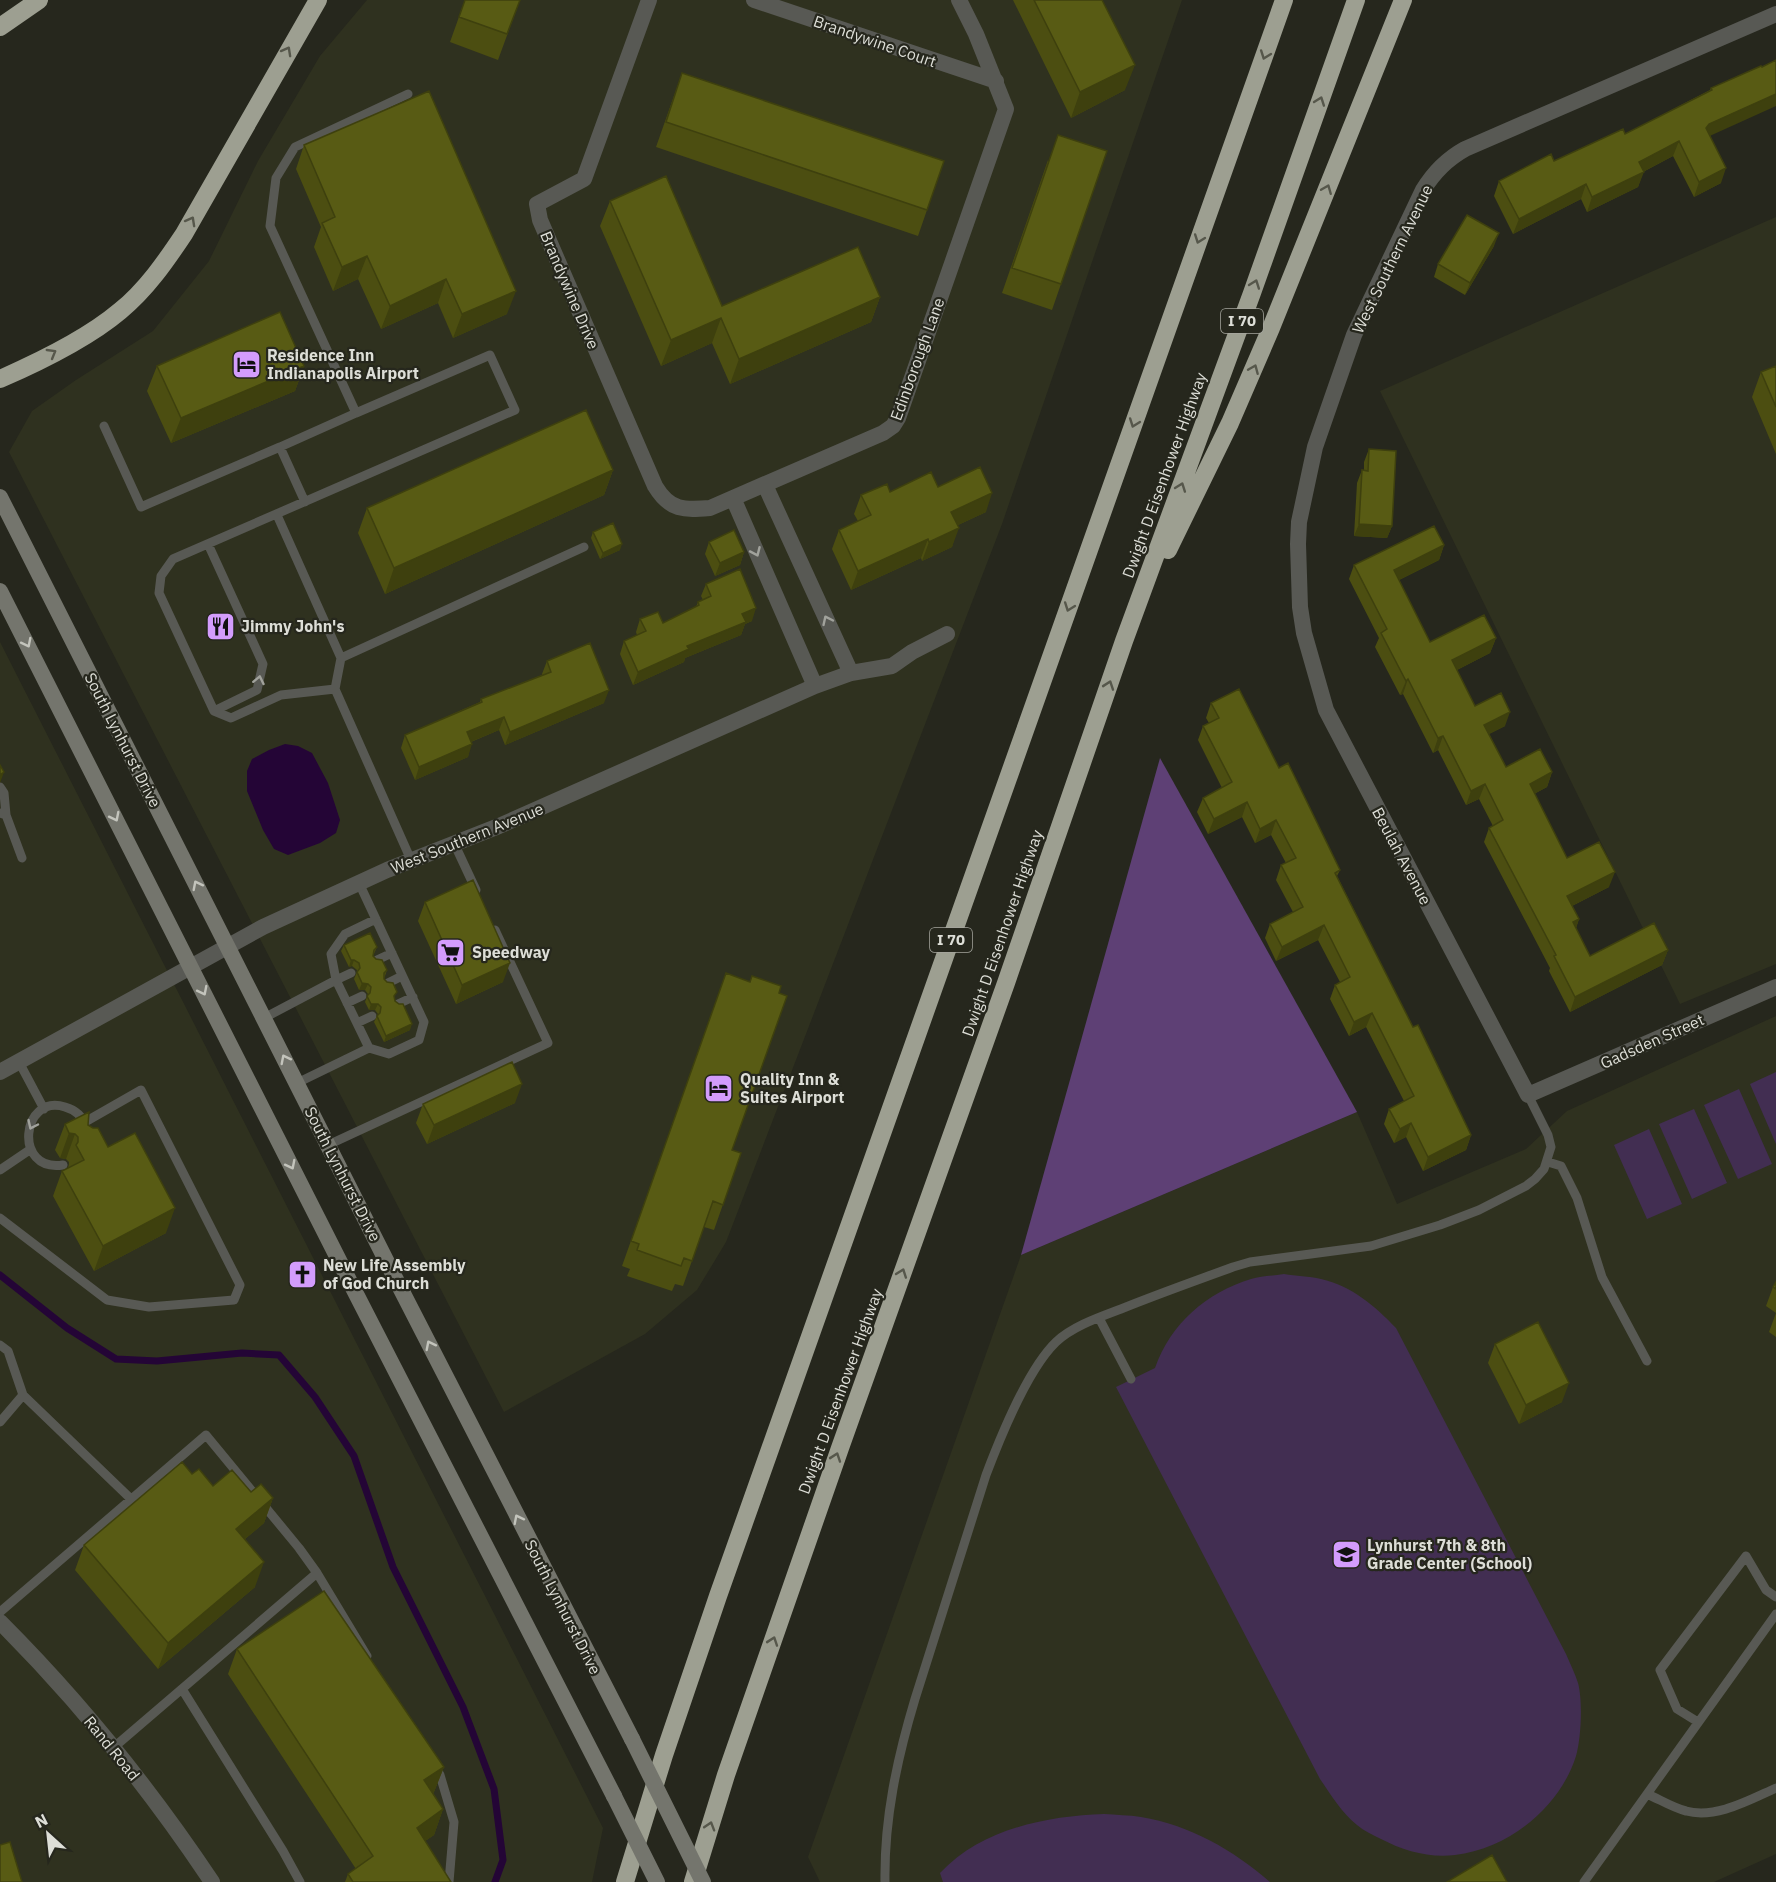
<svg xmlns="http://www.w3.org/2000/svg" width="1776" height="1882" viewBox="0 0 1776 1882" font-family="'IBM Plex Sans',sans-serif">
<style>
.built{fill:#2f311f}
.green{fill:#422e52}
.forest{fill:#5e4075}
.water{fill:#240536}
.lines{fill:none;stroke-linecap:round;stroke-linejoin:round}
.stream{stroke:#240536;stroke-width:7}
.service{stroke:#585954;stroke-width:9}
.minor{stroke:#585954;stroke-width:16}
.secondary{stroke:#74756d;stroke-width:16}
.motorway{stroke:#9d9f91;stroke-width:18}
.secondary-bridge{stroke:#74756d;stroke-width:16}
.wall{fill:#4c4e11}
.shaded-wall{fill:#3e400e}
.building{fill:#585b14;stroke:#3e400e;stroke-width:1.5}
.oneway{stroke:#56574b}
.oneway2{stroke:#a1a29c}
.oneway3{stroke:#c3c4bc}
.labels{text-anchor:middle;stroke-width:4.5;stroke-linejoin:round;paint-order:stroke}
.shield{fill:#26271d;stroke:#a6a79f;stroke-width:1.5}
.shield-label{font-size:15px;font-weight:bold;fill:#ddded7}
.street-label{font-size:16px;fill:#ddded7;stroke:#26271d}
.poi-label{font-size:16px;font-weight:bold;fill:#ddded7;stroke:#26271d;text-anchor:start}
</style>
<rect width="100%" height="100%" fill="#26271d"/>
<!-- built -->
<path class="built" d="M367 0H1182L1002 524 726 1242 697 1290 645 1334 504 1412 9 452 32 411 76 380 153 331 209 261 258 161 320 56Z
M1776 217V964L1680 1004 1380 391Z
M0 642 603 1828 592 1882H0Z
M1776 1016V1854L1714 1882H820L808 1857 1021 1255 1357 1112 1397 1204 1526 1149 1567 1111Z"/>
<!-- green -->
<path class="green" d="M1776 1072V1144L1750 1084Z
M1739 1089 1772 1164 1738 1179 1704 1105Z
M1694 1109 1727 1183 1692 1199 1659 1124Z
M1649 1129 1682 1204 1647 1219 1614 1145Z
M1284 1274C1296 1276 1309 1276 1321 1279 1352 1286 1375 1306 1396 1328L1566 1654C1570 1664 1575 1673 1578 1683 1583 1701 1581 1739 1576 1756 1560 1807 1509 1849 1455 1855 1429 1858 1404 1851 1381 1839 1373 1835 1364 1831 1357 1825 1342 1813 1331 1795 1320 1779L1116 1387 1155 1368C1171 1323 1206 1293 1251 1279 1261 1276 1273 1276 1284 1274Z
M1104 1814C1116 1815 1129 1815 1141 1817 1190 1825 1233 1850 1270 1882H943L940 1873C981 1829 1046 1816 1104 1814Z"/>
<!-- forest -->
<path class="forest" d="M1160 758 1357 1112 1021 1255Z"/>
<!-- water -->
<path class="water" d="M285 744 298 746 312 753 328 783 340 820 336 833 320 843 288 855 274 849 263 830 247 791V771L252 759 269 750Z"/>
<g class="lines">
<!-- stream -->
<path class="stream" d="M0 1275 67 1328 116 1359 157 1361 242 1353 279 1355 315 1397 354 1456 393 1567 463 1707 494 1789 503 1860 495 1882"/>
<!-- service -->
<path class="service" d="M104 426 141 507 280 447
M305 502 280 447 356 413 270 226 276 178 295 147 408 94
M277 515 341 658 335 689 411 860
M208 544 263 664 257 690 214 711
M341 658 584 547
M335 689 281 695 231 718 214 711 159 593 161 576 173 559 515 410 490 355 356 413
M0 787 4 793 6 815
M0 813 6 815 22 858
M454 843 476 890
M359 883 424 1022 419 1040 389 1054 369 1048
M377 960 392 953
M351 973 336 980 331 954 345 934 376 919
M388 983 402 976
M347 1003 362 996
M398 1004 413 997
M264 1018 336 980 369 1048 297 1083
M357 1023 372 1016
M19 1062 44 1109
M328 1145 548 1043 495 930
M1548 1162 1561 1166 1577 1198 1602 1277 1647 1361
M63 1165C13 1173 21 1093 65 1107 75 1110 82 1115 85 1125
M0 1170 31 1149
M0 1218 107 1300 149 1307 234 1300 240 1285 141 1090 85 1122
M1099 1318 1131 1379
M0 1345 8 1351 23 1395 0 1422
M23 1395 131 1499
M317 1573 367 1656
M0 1612 206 1435 299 1548 317 1573 113 1748
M182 1689 283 1851 300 1882
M1698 1722 1677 1709 1660 1670 1746 1556 1766 1590 1776 1597
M435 1767 440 1775 454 1822 449 1882
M1647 1794C1659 1799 1673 1808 1686 1811 1716 1819 1749 1800 1776 1788
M885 1882C884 1819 897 1759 915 1699L986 1475C1000 1438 1028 1369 1056 1342 1073 1326 1100 1317 1121 1309 1158 1294 1195 1281 1233 1267L1250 1262 1371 1246 1440 1225 1479 1210 1526 1186 1535 1179 1544 1169 1551 1147 1548 1135 1528 1095
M1584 1882 1776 1614"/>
<!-- minor -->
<path class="minor" d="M649 0 584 179 537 204 540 220 655 486C670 511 684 510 710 508L883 433 893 426 898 418 1006 109 976 34 959 0
M754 0 996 81
M1776 14 1465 149C1447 159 1434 172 1423 190L1354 335 1315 447 1299 522 1298 544 1300 607 1304 633 1326 710 1528 1095 1776 987
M765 485 851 673
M733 498 815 686
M0 1072 263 927 387 870 499 826 815 686 851 673 892 666 912 652 947 634
M0 1622C79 1701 150 1789 212 1882"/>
<!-- secondary -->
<path class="secondary" d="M0 497 391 1270 632 1739
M0 591 353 1288 614 1796"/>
<!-- motorway -->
<path class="motorway" d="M0 27 39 0
M0 379C39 362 88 338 120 311 146 290 166 261 184 234L318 0
M1168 550 1230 423 1271 328 1403 0
M625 1882 664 1755 718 1596 1284 0
M693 1882 726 1775 840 1448 1006 983 1124 641 1252 293 1356 0"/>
<!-- secondary-bridge -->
<path class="secondary-bridge" d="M632 1739 703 1882
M614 1796 657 1882"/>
</g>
<!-- wall -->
<path class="wall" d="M465 0H520L498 60 450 42Z
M1013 0H1102L1125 90 1071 118Z
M1762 67 1710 136 1721 183 1694 197 1673 156 1643 172 1638 187 1587 212 1581 199 1513 234 1494 196 1499 181 1625 134 1710 90 1711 88Z
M682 73 927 210 918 236 656 147Z
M304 145 507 314 453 338 438 303 381 329 358 279 333 291 314 247 321 227 296 169Z
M1048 160 1061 284 1052 310 1002 293Z
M610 201 722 306 880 297 871 322 730 384 712 343 661 366 600 226Z
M1494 246 1465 295 1434 277 1438 264Z
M157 366H304L295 391 171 443 147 391Z
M1776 366V454L1752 397 1761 372Z
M1369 449 1392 526 1387 538 1354 536 1357 483 1362 470 1364 471V462Z
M613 470 604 495 385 594 358 533 367 508Z
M938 487 986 512 958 525 952 547 922 561 921 558 851 590 832 549 839 530 858 521 854 514 861 495Z
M593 532 620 550 600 559 591 538Z
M709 542 744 552 740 565 715 576 705 554Z
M1444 545 1439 560 1399 580 1430 642 1496 638 1490 653 1457 670 1475 706 1505 726 1489 734 1506 767 1552 772 1547 787 1534 794 1567 858 1609 887 1572 906 1579 919 1576 928 1590 956 1668 950 1662 965 1570 1012 1549 971 1550 968 1484 842 1489 828 1493 826 1479 799 1466 805 1438 750 1433 753 1403 694 1400 695 1375 647 1379 638 1349 579 1354 565Z
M706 584 752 621 745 624 741 635 685 658 684 662 633 685 620 654 624 641 637 635 636 632 640 619 663 623 696 607 698 602 703 600 701 596Z
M547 661 604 703 505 745 499 730 471 742 468 757 415 780 401 748 405 735 480 702 481 699 542 675V674Z
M1211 703 1279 768 1340 870 1337 876 1413 1027 1471 1135 1466 1150 1423 1171 1406 1137 1394 1143 1384 1124 1389 1109 1404 1101 1366 1027 1349 1036 1330 999 1335 985 1340 982 1318 940 1276 961 1265 938 1270 924 1293 912 1276 880 1281 865 1286 863 1271 835 1255 843 1242 817 1208 834 1197 812 1203 798 1222 788 1198 740 1203 726 1209 723 1206 718Z
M425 902 503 982 456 1004 418 921Z
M344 945 377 947 373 956 387 970 384 979 410 1030 384 1042 374 1022 378 1014 375 1010H369L365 1002 368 994 365 990H359L354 979 357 972V970L352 966 349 967 341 951Z
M726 973 732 1150 741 1153 714 1230 704 1227 683 1286 675 1284 672 1291 627 1276 630 1269 622 1266Z
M515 1103 427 1144 416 1123 423 1104Z
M65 1124 88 1125 108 1147 166 1233 94 1271 53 1196 62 1171 68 1168 69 1164V1162L66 1159 60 1158 55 1150Z
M1776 1282V1337L1769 1332 1776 1313 1766 1306 1773 1287Z
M1495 1344 1562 1402 1519 1424 1488 1363Z
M192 1474 213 1486 251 1492 273 1498 264 1523 245 1539 255 1587 158 1669 75 1570 84 1545Z
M237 1649 444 1767 434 1792 433 1793 443 1809 434 1835 425 1841 451 1882H345L348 1874 356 1869 228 1674Z"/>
<!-- shaded-wall -->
<path class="shaded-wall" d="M1135 65 1125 90 1071 118 1080 92Z
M1776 94V106L1703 139 1706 128 1709 124Z
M1679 141 1673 156 1633 177 1639 162Z
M1726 168 1721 183 1694 197 1699 182Z
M1644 172 1638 187 1587 212 1592 197Z
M1586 184 1581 199 1513 234 1519 219Z
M1499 233 1494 246 1465 295 1470 283Z
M367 256 358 279 333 291 342 267Z
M446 279 438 303 381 329 390 306Z
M516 291 507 314 453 338 462 314Z
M880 297 871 322 730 384 739 359Z
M721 318 712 343 661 366 671 340Z
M304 366 295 391 171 443 181 418Z
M613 470 604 495 385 594 394 568Z
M992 493 986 512 945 531 951 512Z
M1359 524 1392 526 1387 538 1354 536Z
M959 528 952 547 922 561 929 542Z
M928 539 921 558 851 590 858 571Z
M622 544 620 550 600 559 603 553Z
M1444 545 1439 560 1389 585 1394 570Z
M744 552 740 565 715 576 720 563Z
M756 608 752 621 745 624 741 635 685 658 684 662 633 685 638 672 742 614Z
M1496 638 1490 653 1447 675 1452 660Z
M1408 679 1403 694 1400 695 1406 681Z
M609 690 604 703 505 745 510 732Z
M1510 712 1505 726 1479 739 1484 725Z
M504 717 499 730 463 745 467 732Z
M1443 736 1438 750 1433 753 1438 738Z
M472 744 468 757 415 780 419 767Z
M4 772 0 783V775Z
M1552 772 1547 787 1524 799 1530 784Z
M1485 784 1479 799 1466 805 1471 791Z
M1247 802 1242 817 1208 834 1214 819Z
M1276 820 1271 835 1255 843 1260 829Z
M1615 872 1609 887 1562 911 1567 896Z
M1579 919 1574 934 1573 922Z
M1324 925 1318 940 1276 961 1282 947Z
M1668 950 1662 965 1570 1012 1575 997Z
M351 960H354L352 966 349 967Z
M510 963 503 982 456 1004 462 985Z
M362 983 368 984 365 990H359Z
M371 1004H378L375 1010H369Z
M1372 1013 1366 1027 1349 1036 1354 1022Z
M412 1024 410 1030 384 1042 386 1036Z
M522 1084 515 1103 427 1144 434 1125Z
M1411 1123 1406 1137 1394 1143 1400 1129Z
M69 1133 75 1134 66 1159 60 1158Z
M1471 1135 1466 1150 1423 1171 1428 1157Z
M175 1208 166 1233 94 1271 103 1246Z
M1569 1383 1562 1402 1519 1424 1526 1405Z
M273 1498 264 1523 227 1554 236 1529Z
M264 1562 255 1587 158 1669 168 1643Z
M444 1767 434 1792 415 1806 424 1780Z
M443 1809 434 1835 408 1853 417 1828Z"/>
<!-- building -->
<path class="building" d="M465 0H520L507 34 459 17Z
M1034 0H1102L1135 65 1080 92Z
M1776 60V94L1709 124 1706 128 1726 168 1699 182 1679 141 1639 162 1644 172 1592 197 1586 184 1519 219 1499 181 1551 154 1554 161 1623 129 1625 134 1712 90 1711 88 1761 66 1762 67Z
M682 73 944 161 927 210 666 122Z
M429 91 516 291 462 314 446 279 390 306 367 256 342 267 322 223 335 217 304 145Z
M1058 135 1107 151 1061 284 1012 268Z
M666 176 722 306 858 247 880 297 739 359 721 318 671 340 610 201Z
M1467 215 1499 233 1470 283 1438 264Z
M280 312 304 366 181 418 157 366Z
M1776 366V407L1761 372Z
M586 410 613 470 394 568 367 508Z
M1369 449 1396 451 1392 526 1359 524 1362 470 1368 471Z
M980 467 992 493 951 512 959 528 929 542 928 539 858 571 839 530 871 515 861 495 887 484 890 492 931 472 938 487Z
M613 523 622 544 603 553 593 532Z
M1434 526 1444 545 1394 570 1430 642 1484 615 1496 638 1452 660 1475 706 1501 693 1510 712 1484 725 1506 767 1540 749 1552 772 1530 784 1567 858 1599 842 1615 872 1567 896 1579 919 1573 922 1590 956 1654 923 1668 950 1575 997 1554 956 1556 955 1489 828 1503 820 1485 784 1471 791 1443 736 1438 738 1408 679 1406 681 1381 633 1387 629 1354 565Z
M734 530 744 552 720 563 709 542Z
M740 569 756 608 742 614 746 622 687 646 689 649 638 672 624 641 646 631 640 619 658 612 663 623 699 605 698 602 711 596 706 584Z
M590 643 609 690 510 732 504 717 467 732 472 744 419 767 405 735 482 702 481 699 551 672 547 661Z
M1239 689 1279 768 1288 763 1340 870 1335 873 1413 1027 1418 1025 1471 1135 1428 1157 1411 1123 1400 1129 1389 1109 1414 1096 1372 1013 1354 1022 1335 985 1350 977 1324 925 1282 947 1270 924 1303 907 1281 865 1296 858 1276 820 1260 829 1247 802 1214 819 1203 798 1232 782 1203 726 1219 718 1211 703Z
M0 765 4 772 0 775Z
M473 880 510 963 462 985 425 902Z
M370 933 377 947 374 950 373 956 376 959 382 960 387 970 384 973V979L387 982 393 983 397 992 394 996 395 1001 399 1004H403L412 1024 386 1036 377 1016 380 1013 381 1007 378 1004H371L367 996 370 993 371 987 368 984 362 983 357 972 360 968 359 963 354 960H351L344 945Z
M726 973 750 982 752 976 781 986 779 993 787 996 732 1150 741 1153 723 1205 713 1201 692 1261 684 1258 681 1266 637 1250 639 1244 631 1241Z
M512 1062 522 1084 434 1125 423 1104Z
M89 1112 88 1125 93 1128H98L108 1147 135 1133 175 1208 103 1246 62 1171 84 1160 76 1145 78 1142V1137L75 1134 69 1133 65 1124Z
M1776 1282V1289L1773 1287Z
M1538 1322 1569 1383 1526 1405 1495 1344Z
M182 1462 192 1474 199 1469 213 1486 232 1470 251 1492 261 1484 273 1498 236 1529 264 1562 168 1643 84 1545Z
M324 1591 444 1767 424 1780 443 1809 417 1828 451 1882H353L348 1874 373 1856 237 1649Z
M10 1842 22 1882H0V1845Z
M1492 1855 1507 1882H1447Z"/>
<!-- one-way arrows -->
<defs><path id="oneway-chevron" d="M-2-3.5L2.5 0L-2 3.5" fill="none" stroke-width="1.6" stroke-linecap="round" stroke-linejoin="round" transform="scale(1.5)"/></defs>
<g class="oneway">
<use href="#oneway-chevron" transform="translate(287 51) rotate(-61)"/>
<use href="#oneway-chevron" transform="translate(1265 55) rotate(110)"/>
<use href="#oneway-chevron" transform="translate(1320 101) rotate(-70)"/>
<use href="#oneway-chevron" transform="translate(1327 189) rotate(-68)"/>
<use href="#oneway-chevron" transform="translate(191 221) rotate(-61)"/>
<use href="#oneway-chevron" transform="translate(1199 239) rotate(110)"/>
<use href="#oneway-chevron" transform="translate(1255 284) rotate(-70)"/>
<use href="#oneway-chevron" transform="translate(52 353) rotate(-30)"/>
<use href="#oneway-chevron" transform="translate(1254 369) rotate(-67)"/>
<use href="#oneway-chevron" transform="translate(1134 423) rotate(110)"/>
<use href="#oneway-chevron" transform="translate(1181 487) rotate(-70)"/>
<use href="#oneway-chevron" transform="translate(1069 607) rotate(110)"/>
<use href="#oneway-chevron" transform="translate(1109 685) rotate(-71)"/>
<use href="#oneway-chevron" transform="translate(902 1273) rotate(-70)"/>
<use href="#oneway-chevron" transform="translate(836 1457) rotate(-71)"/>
<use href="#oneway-chevron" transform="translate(773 1641) rotate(-71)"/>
<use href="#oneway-chevron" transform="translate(710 1826) rotate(-73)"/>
</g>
<g class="oneway2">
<use href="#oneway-chevron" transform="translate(756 552) rotate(66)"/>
<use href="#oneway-chevron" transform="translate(827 620) rotate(-115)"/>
<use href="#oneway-chevron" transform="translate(259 680) rotate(-78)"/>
<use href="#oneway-chevron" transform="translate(32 1125) rotate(115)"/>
</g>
<g class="oneway3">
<use href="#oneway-chevron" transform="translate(27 643) rotate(63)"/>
<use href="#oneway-chevron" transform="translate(115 817) rotate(63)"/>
<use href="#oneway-chevron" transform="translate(197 885) rotate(-117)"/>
<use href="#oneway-chevron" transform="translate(203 991) rotate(63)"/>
<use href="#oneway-chevron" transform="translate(285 1059) rotate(-117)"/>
<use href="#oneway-chevron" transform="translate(291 1165) rotate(63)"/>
<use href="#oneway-chevron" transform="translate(430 1345) rotate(-117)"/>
<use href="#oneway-chevron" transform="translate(518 1519) rotate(-117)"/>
</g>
<!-- icons -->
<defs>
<symbol id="hotel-square" viewBox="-11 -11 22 22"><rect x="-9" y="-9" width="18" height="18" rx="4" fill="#d39cfc" stroke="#26271d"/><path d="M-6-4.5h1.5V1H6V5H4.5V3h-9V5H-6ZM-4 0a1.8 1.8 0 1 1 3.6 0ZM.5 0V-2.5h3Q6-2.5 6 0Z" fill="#111"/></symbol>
<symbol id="restaurant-square" viewBox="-11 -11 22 22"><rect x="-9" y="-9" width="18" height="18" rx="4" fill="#d39cfc" stroke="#26271d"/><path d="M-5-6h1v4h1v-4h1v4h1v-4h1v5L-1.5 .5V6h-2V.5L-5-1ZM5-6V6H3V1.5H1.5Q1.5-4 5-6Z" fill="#111"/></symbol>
<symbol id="supermarket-square" viewBox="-11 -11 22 22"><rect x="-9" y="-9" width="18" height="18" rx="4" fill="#d39cfc" stroke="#26271d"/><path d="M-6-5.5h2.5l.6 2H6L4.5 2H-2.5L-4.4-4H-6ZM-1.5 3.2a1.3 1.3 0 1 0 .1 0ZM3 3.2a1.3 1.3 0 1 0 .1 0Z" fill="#111"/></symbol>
<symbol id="church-square" viewBox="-11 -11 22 22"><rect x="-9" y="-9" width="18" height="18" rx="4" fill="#d39cfc" stroke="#26271d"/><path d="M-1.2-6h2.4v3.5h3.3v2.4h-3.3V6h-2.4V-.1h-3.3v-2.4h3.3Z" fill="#111"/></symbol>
<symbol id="school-square" viewBox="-11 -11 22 22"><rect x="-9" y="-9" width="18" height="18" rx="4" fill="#d39cfc" stroke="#26271d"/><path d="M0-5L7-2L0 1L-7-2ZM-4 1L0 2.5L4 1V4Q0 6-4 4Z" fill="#111"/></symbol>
</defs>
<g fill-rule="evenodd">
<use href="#hotel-square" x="230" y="348" width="33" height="33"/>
<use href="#restaurant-square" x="204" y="610" width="33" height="33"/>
<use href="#supermarket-square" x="434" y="936" width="33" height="33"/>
<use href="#hotel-square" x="702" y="1072" width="33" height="33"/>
<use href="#church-square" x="286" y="1258" width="33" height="33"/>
<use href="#school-square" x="1330" y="1538" width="33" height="33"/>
</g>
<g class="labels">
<!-- shield labels -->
<g class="shield">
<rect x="1221" y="309" width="42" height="24" rx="4.5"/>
<rect x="930" y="928" width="42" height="24" rx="4.5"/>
</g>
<g class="shield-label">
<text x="1242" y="326">I 70</text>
<text x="951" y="945">I 70</text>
</g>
<!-- street labels -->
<g class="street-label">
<text transform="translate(875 41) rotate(19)" y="6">Brandywine Court</text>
<text transform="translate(1392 259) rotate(-64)" y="6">West Southern Avenue</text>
<text transform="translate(570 290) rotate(67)" y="6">Brandywine Drive</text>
<text transform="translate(917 359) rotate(-70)" y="6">Edinborough Lane</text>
<text transform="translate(1164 475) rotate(-70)" y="6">Dwight D Eisenhower Highway</text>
<text transform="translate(123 740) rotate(63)" y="6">South Lynhurst Drive</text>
<text transform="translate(467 838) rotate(-22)" y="6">West Southern Avenue</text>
<text transform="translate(1402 856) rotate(62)" y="6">Beulah Avenue</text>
<text transform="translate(1002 933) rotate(-71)" y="6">Dwight D Eisenhower Highway</text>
<text transform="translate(1652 1041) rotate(-24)" y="6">Gadsden Street</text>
<text transform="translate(343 1174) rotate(63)" y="6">South Lynhurst Drive</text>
<text transform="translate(840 1391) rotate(-70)" y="6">Dwight D Eisenhower Highway</text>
<text transform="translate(563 1607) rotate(63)" y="6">South Lynhurst Drive</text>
<text transform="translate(112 1748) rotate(51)" y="6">Rand Road</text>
</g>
<!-- poi labels -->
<g class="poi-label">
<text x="267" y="361">Residence Inn<tspan x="267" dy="18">Indianapolis Airport</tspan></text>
<text x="241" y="632">Jimmy John's</text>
<text x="472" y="958">Speedway</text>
<text x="740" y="1085">Quality Inn &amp;<tspan x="740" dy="18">Suites Airport</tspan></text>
<text x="323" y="1271">New Life Assembly<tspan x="323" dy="18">of God Church</tspan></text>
<text x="1367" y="1551">Lynhurst 7th &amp; 8th<tspan x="1367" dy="18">Grade Center (School)</tspan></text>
</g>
</g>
<!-- north arrow -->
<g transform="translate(48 1834) rotate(333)" stroke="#26271d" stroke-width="4.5" paint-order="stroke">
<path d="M0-4.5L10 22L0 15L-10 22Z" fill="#ddded7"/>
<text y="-9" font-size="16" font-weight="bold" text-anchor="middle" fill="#ddded7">N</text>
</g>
</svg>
